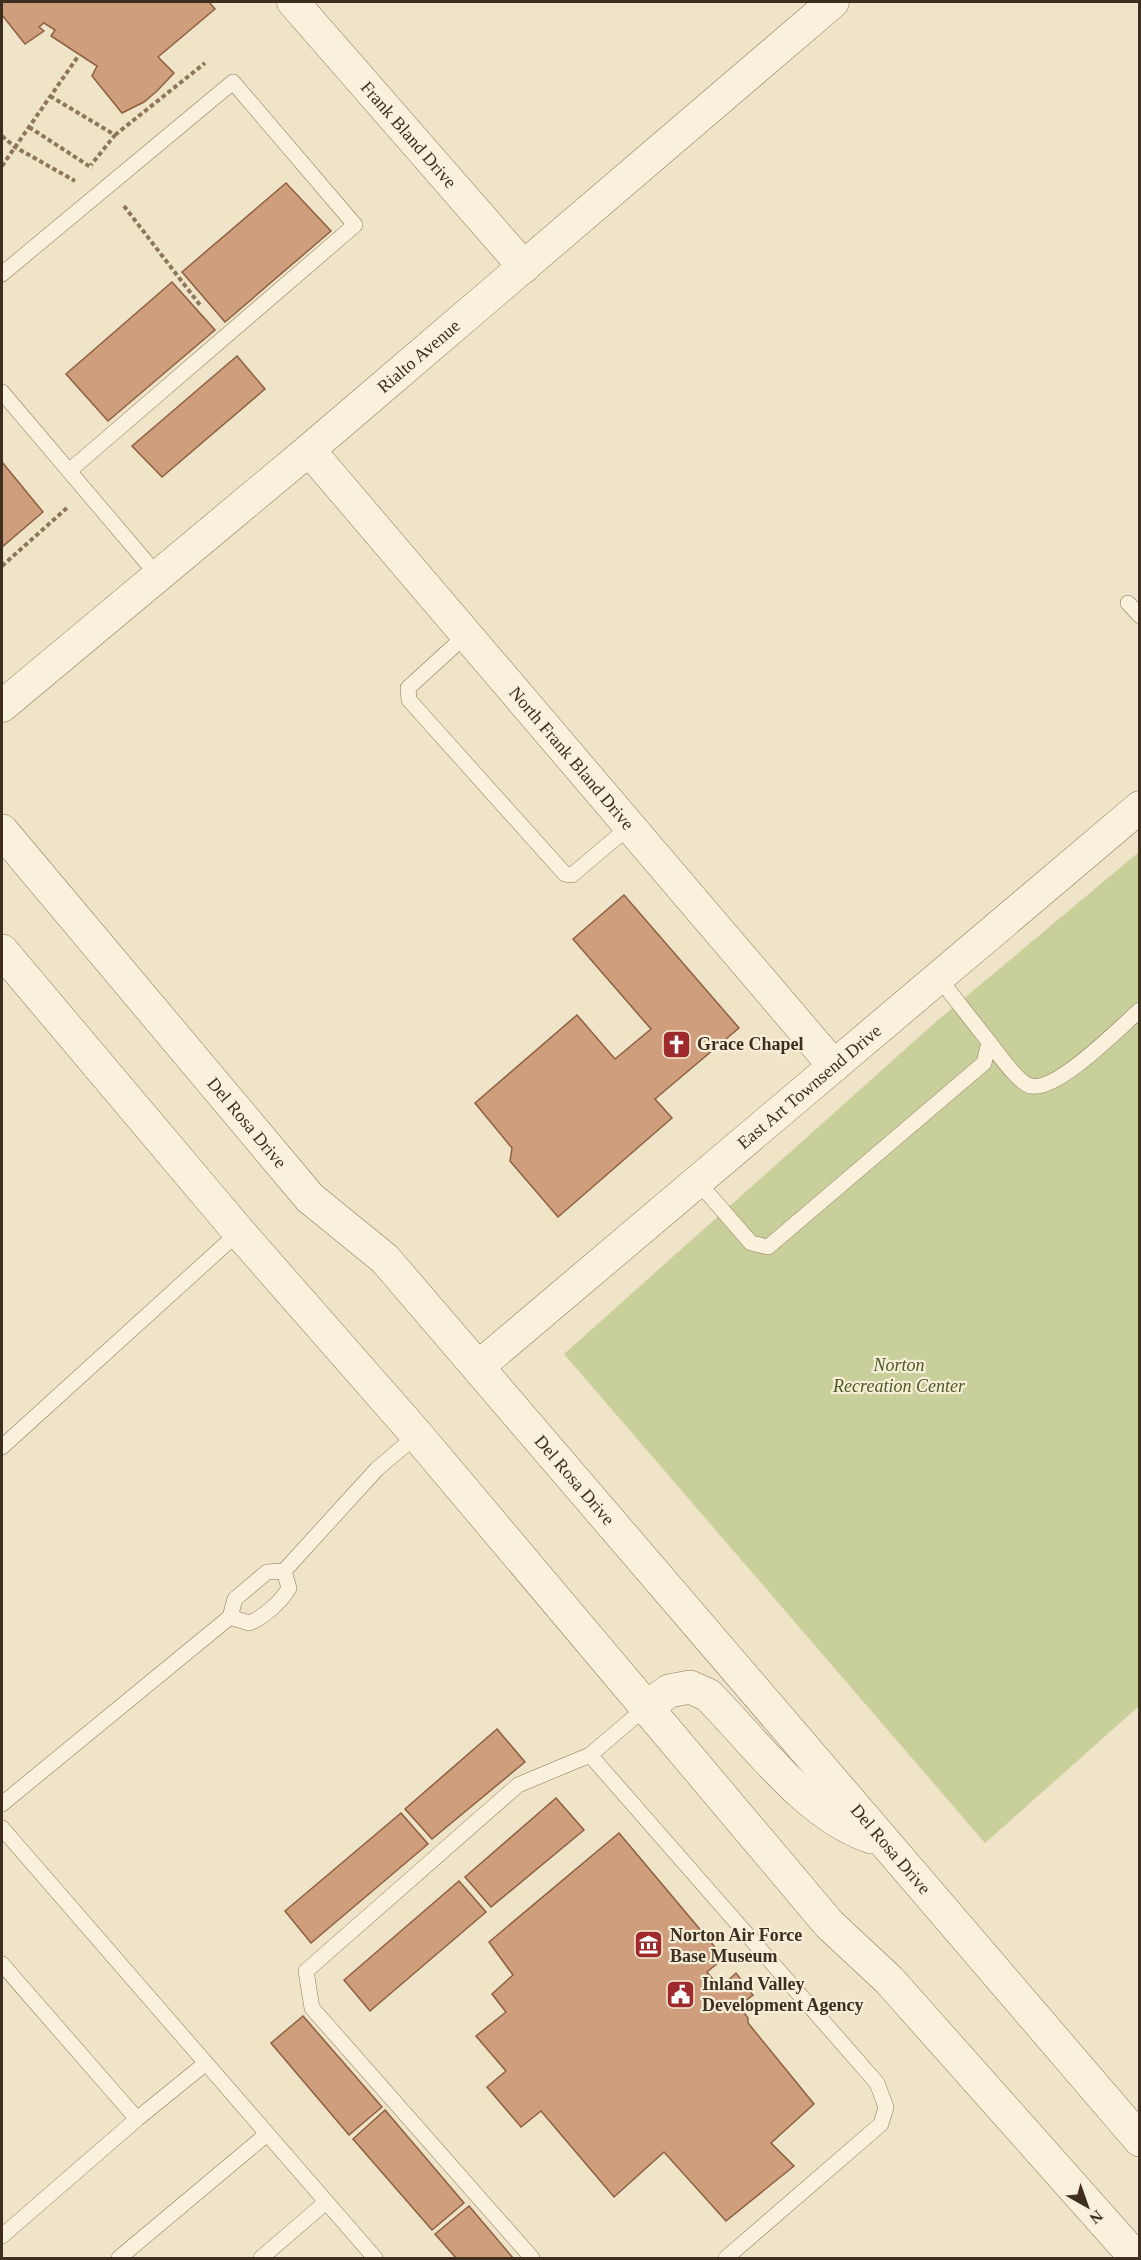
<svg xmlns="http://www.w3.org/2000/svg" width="1141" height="2260" viewBox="0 0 1141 2260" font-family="'Times New Roman',serif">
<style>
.green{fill:#c9cf9b}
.building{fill:#cf9f7d;stroke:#8d5f41;stroke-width:1.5}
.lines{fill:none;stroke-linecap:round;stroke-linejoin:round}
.service-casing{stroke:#8d765c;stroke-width:16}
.minor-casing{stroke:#8d765c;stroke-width:33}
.tertiary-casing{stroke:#8d765c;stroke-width:34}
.path{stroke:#8d765c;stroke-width:4;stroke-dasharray:4.5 3;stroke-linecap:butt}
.service{stroke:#faf1dc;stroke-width:15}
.minor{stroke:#faf1dc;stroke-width:32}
.tertiary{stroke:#faf1dc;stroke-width:33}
.labels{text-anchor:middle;stroke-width:4.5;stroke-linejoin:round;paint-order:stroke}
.street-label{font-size:18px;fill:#3d2e20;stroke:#f7eed8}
.poi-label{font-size:18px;font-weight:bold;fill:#3d2e20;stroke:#f7eed8;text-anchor:start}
.park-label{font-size:18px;font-style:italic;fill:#4d5a26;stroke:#f7eed8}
</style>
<rect width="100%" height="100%" fill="#f0e4c8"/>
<!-- green -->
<path class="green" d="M1139 852V1706L985 1843 564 1354 938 1020Z"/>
<!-- building -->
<path class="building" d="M2 2H209L215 9 158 57 174 73 157 91 144 102 122 113 92 76 97 66 51 36 55 30 44 23 39 27 44 31 25 44 2 15Z
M286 183 331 231 225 322 182 272Z
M172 282 215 330 108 421 66 374Z
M237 356 265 389 162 477 132 446Z
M2 462 43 512 2 547Z
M624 895 739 1028 655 1099 672 1118 558 1217 510 1161 512 1148 475 1103 577 1015 615 1059 651 1029 573 939Z
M497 1729 525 1762 432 1839 405 1809Z
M556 1798 584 1830 491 1907 465 1877Z
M401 1813 428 1844 311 1943 285 1911Z
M619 1833 724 1958 707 1972 720 1988 736 1973 753 1995 739 2006 748 2018V2023L814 2104 771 2143 794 2166 726 2221 664 2152 614 2197 541 2111 521 2127 487 2087 506 2071 476 2036 506 2012 492 1994 513 1975 489 1942Z
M459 1881 486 1912 370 2011 344 1980Z
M303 2016 382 2107 349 2135 271 2043Z
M385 2110 464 2203 432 2230 353 2139Z
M469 2206 513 2258H456L435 2234Z"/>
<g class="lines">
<defs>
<path id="service" d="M2 274 233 82 355 225 69 471
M2 392 159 577
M1128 603 1140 616
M466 635 408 688 409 700 565 874 572 875 630 826
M989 1042C997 1052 1019 1084 1031 1086 1057 1092 1120 1027 1140 1010
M698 1182 751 1243 768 1247 984 1063 989 1042 938 977
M2 1447 239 1232
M230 1617 249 1623C263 1618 282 1601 289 1588L284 1571
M645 1708 590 1755 877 2083 886 2107 881 2124 726 2258
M2 1804 230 1617 235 1599 267 1572 284 1571 377 1469 417 1435
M2 1828 375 2258
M2 1964 137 2119 2 2236
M137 2119 206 2063
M119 2258 267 2134
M261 2258 326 2202
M532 2258 312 2008 306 1971 518 1785 590 1755"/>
<g id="minor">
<path id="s1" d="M293 2 524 267"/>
<path id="s2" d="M309 450 834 1066"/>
<path id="s3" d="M2 706 309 450 833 2"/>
<path id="s4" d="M478 1367 1140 807"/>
</g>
<g id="tertiary">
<path id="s5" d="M2 831 310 1198 385 1259 1140 2140"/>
<path d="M2 951 239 1232 417 1435 829 1924 889 1980 1136 2258"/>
<path d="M645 1708 669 1691 690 1687 708 1695C756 1743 805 1814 871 1837"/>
</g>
</defs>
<!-- service casing -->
<use href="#service" class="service-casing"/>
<!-- minor casing -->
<use href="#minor" class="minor-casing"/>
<!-- tertiary casing -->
<use href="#tertiary" class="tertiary-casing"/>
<!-- path -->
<path class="path" d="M50 96 115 135 91 165
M29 127 92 168
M115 135 205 63
M2 136 15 147 75 181
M2 166 79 55
M124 206 200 305
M2 566 68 507"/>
<!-- service -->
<use href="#service" class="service"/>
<!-- minor -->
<use href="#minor" class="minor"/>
<!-- tertiary -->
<use href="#tertiary" class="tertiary"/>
</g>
<!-- icons -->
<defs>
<symbol id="church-square" viewBox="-11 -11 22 22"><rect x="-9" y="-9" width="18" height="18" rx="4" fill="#9e2a2b" stroke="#f7eed8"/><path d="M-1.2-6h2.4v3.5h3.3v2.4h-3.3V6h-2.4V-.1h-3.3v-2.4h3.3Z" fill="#fff"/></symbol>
<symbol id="museum-square" viewBox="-11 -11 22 22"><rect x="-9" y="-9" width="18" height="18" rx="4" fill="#9e2a2b" stroke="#f7eed8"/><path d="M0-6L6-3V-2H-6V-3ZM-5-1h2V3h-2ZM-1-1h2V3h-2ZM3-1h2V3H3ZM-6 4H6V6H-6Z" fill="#fff"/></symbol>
<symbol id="civic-square" viewBox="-11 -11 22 22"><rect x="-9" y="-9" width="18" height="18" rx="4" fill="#9e2a2b" stroke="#f7eed8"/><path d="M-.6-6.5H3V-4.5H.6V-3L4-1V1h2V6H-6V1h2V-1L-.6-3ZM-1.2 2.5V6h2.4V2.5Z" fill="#fff"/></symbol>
</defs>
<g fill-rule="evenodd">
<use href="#church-square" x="660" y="1028" width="33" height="33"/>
<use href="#museum-square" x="632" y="1928" width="33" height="33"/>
<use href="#civic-square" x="664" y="1978" width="33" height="33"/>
</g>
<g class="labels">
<!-- street labels -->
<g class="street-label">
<text dy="6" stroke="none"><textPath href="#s1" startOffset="176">Frank Bland Drive</textPath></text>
<text dy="6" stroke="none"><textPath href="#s3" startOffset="544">Rialto Avenue</textPath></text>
<text dy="6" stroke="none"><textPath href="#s2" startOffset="405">North Frank Bland Drive</textPath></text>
<text dy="6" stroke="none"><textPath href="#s4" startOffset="434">East Art Townsend Drive</textPath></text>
<text dy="6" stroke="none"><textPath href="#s5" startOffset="381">Del Rosa Drive</textPath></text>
<text dy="6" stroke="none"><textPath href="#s5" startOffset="867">Del Rosa Drive</textPath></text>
<text dy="6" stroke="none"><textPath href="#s5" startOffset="1353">Del Rosa Drive</textPath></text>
</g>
<!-- poi labels -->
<g class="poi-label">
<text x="697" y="1050">Grace Chapel</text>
<text x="670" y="1941">Norton Air Force<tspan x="670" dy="21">Base Museum</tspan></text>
<text x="702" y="1990">Inland Valley<tspan x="702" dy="21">Development Agency</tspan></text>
</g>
<!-- park labels -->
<g class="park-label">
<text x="899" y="1371">Norton<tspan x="899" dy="21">Recreation Center</tspan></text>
</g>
</g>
<!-- border -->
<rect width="1141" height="2260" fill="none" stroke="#3d2e20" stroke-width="6"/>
<!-- north arrow -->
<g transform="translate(1087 2206) rotate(140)" stroke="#f7eed8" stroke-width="4.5" paint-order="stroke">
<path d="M0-4.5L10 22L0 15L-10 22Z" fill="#3d2e20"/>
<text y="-9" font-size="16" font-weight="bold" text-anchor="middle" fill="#3d2e20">N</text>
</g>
</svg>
